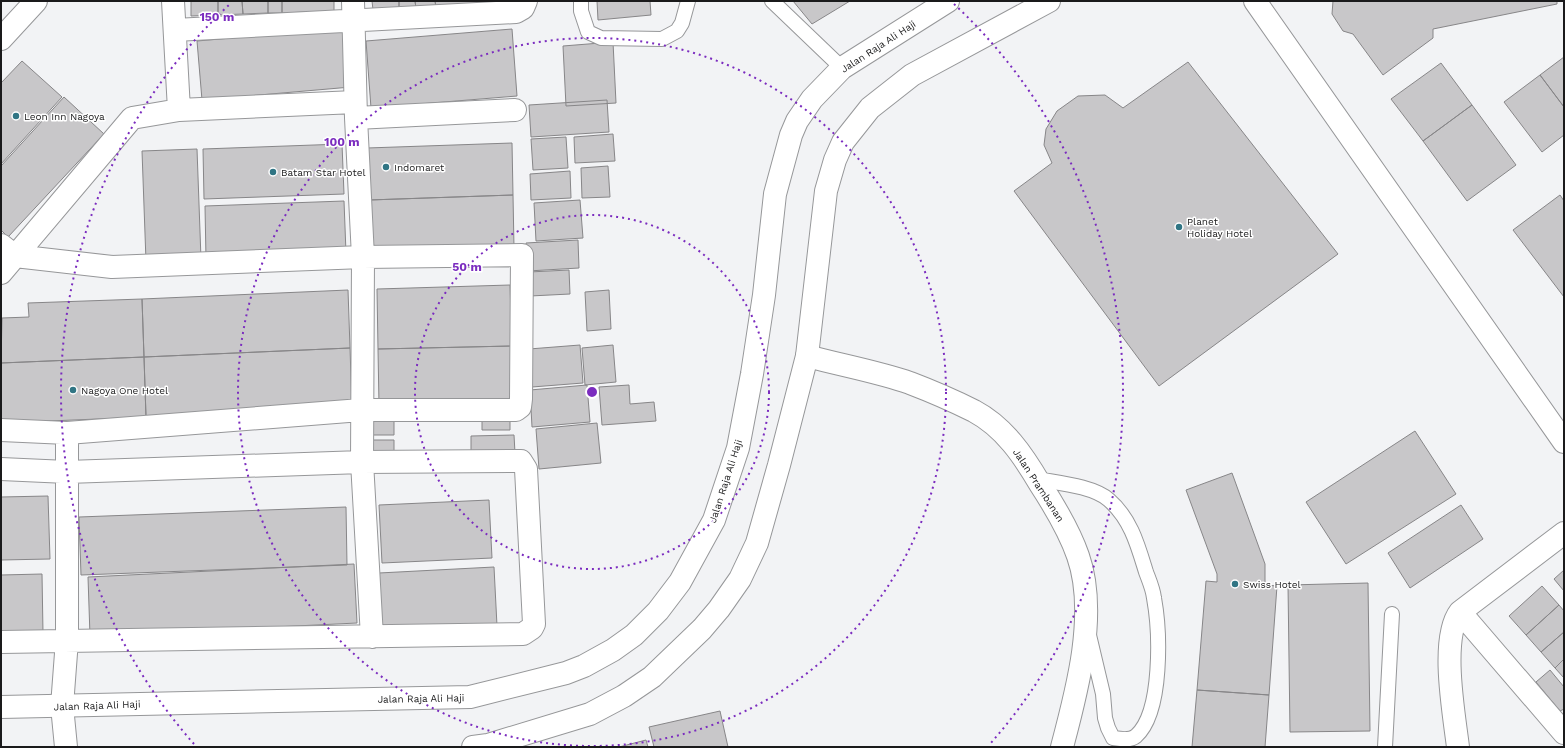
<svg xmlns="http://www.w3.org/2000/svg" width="1565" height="748" viewBox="0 0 1565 748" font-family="'Work Sans',sans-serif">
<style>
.building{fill:#c8c7c9;stroke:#878688}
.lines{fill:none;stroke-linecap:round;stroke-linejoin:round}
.service-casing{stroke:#969799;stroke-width:16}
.minor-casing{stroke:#969799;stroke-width:24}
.secondary-casing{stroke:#969799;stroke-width:24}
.service{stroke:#fff;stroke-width:14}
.minor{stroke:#fff;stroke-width:22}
.secondary{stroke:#fff;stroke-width:22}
.ring{fill:none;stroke:#7b2cbf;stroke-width:2;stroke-dasharray:2 4}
.poi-dot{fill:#307584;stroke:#fff;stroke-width:1.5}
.labels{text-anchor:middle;stroke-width:3;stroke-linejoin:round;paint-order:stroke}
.street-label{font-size:10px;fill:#1a1a1b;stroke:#fff}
.poi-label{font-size:10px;fill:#1a1a1b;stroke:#fff;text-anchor:start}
.centre{fill:#7b2cbf;stroke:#fff;stroke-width:2}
.ring-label{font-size:12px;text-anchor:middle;font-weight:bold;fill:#7b2cbf;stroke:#fff;stroke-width:3;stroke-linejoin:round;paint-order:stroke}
</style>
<rect width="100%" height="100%" fill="#f2f3f5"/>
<!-- building -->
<path class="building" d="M191 1H218V15L191 16Z
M218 1H242L243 14 218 15Z
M242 1H268V13L243 14Z
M268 1H282V13H268Z
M282 1H334V11L282 13Z
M372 1H399V9L373 10Z
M399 1H415L416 8 399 9Z
M415 1H435L436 7 416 8Z
M435 1H484V5L436 7Z
M484 1H518L484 5Z
M597 1H650L651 15 598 20Z
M793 1H850L812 24Z
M1333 1H1557V4L1433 29V38L1383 75 1353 34 1343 31 1332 14Z
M346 28 351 87 202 100 197 41Z
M512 29 517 96 371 108 366 41Z
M613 42 616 103 566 106 563 46Z
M1564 57V107L1540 75Z
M22 61 62 97 1 164V83Z
M1188 62 1338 254 1159 386 1014 191 1052 163 1044 145 1046 129 1057 111 1078 96 1105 95 1123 108Z
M1441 63 1472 105 1423 141 1391 99Z
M1540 75 1564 107V135L1542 152 1504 102Z
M64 97 104 134 8 237 1 230V166Z
M607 100 609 132 531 137 529 105Z
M1472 105 1516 165 1467 201 1423 141Z
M613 134 615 161 575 163 574 137Z
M566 137 568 168 533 170 531 139Z
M512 143 513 195 369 200 367 148Z
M342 144 344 194 204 199 203 149Z
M197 149 201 259 146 261 142 151Z
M608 166 610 197 582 198 581 168Z
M570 171 571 198 531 200 530 174Z
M513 195 514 248 370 253 369 200Z
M1560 195 1564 201V297L1513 230Z
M580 200 583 238 536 241 534 203Z
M344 201 346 253 206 258 205 206Z
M578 240 579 268 528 271 526 243Z
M569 270 570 294 530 296 529 272Z
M510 285 512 346 378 349 377 289Z
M348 290 350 348 144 357 142 299Z
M609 290 611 329 587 331 585 292Z
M142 299 144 357 1 363 2 318 29 317 28 303Z
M580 345 583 383 532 387 529 349Z
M613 345 616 382 585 385 582 348Z
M512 346 513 401 379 405 378 349Z
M350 348 352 408 146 417 144 357Z
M144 357 146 417 1 423V363Z
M587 385 590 422 532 427 530 390Z
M629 385 630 404 654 402 656 421 602 425 599 387Z
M369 416 394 417V435H369Z
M482 416H510V430H482Z
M597 423 601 463 539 469 536 429Z
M1415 431 1456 494 1346 564 1306 502Z
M514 435 515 453 471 455V436Z
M368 440H394V460H369Z
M1232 473 1265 564V585L1277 586 1269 695 1197 690 1206 581 1217 582V574L1186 490Z
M48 496 50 559 1 560V497Z
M489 500 492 558 382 563 379 505Z
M1461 505 1483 539 1410 588 1388 553Z
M346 507 347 565 81 575 79 517Z
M354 564 357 623 90 636 88 577Z
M494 567 497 626 382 632 379 573Z
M1564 570V591L1554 579Z
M42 574 43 633H1V575Z
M1368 583 1370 731 1290 732 1288 585Z
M1542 586 1559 605 1526 635 1509 616Z
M1559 605 1564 611V632L1541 652 1526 635Z
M1564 632V659L1555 668 1541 652Z
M1564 659V678L1555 668Z
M1550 670 1564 687V709L1560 711 1536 682Z
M1197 690 1269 695 1265 747H1192Z
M720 711 728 747H654L649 727Z
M646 740 648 747H619Z"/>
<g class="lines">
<defs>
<path id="service" d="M581 1V11L588 32 601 38 662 39 677 31 682 23 688 1
M772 1 842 68
M1037 479C1058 483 1093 486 1109 500 1131 519 1138 546 1146 572 1149 580 1153 589 1154 598 1160 631 1163 712 1136 736 1130 741 1120 739 1113 738L1108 728 1105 718 1103 694 1089 635
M1385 747 1392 614"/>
<path id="minor" d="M353 1 356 118 363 257 362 462 372 637
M1255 1 1564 442
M175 30 516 12 523 8 526 1
M1 39 36 1
M179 110 355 102
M356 118 515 110
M1 245 15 256 112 267 363 257 522 255 521 399 520 407 516 410H361L67 433 1 430
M1 273 132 118 179 110 173 1
M807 356C840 365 879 372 910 383 931 391 954 401 974 411 1004 427 1023 455 1040 484 1055 507 1069 530 1078 556 1098 613 1077 691 1062 747
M1 469 67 472 362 462 521 461 526 469 534 624 532 628 523 634 1 642
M1460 612 1564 733
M66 747 62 706 67 640V433
M1458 747C1454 714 1440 638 1460 612L1564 533"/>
<path id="secondary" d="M1 707 470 697 566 673 584 666 613 650 634 635 658 611 680 582 714 520 738 448 752 374 764 295 775 194 791 135 797 121 812 99 842 68 948 1
M473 747 488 745 590 714 624 696 652 677 702 629 719 609 740 579 757 543 779 465 807 356 826 191 835 160 843 142 870 108 912 75 1049 1"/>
</defs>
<!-- service casing -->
<use href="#service" class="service-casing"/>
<!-- minor casing -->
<use href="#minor" class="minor-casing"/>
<!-- secondary casing -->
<use href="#secondary" class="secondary-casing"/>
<!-- service -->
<use href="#service" class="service"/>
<!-- minor -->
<use href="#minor" class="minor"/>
<!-- secondary -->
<use href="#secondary" class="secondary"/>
</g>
<!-- distance rings -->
<g class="ring">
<circle cx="592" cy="392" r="177"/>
<circle cx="592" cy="392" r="354"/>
<path d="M194 744A531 531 0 0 1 230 4M954 4A531 531 0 0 1 990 744"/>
</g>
<!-- markers -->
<g class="poi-dot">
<circle cx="16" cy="116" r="4"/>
<circle cx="386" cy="167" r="4"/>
<circle cx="273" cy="172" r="4"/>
<circle cx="1179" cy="227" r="4"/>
<circle cx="73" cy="390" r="4"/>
<circle cx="1235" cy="584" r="4"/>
</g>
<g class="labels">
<!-- street labels -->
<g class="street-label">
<text transform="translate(878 46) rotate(-33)" y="4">Jalan Raja Ali Haji</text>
<text transform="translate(725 481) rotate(-72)" y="4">Jalan Raja Ali Haji</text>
<text transform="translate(1039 485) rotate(57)" y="4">Jalan Prambanan</text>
<text transform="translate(421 698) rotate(-1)" y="4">Jalan Raja Ali Haji</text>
<text transform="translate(97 705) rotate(-2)" y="4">Jalan Raja Ali Haji</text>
</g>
<!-- poi labels -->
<g class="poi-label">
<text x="24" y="120">Leon Inn Nagoya</text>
<text x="394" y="171">Indomaret</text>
<text x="281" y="176">Batam Star Hotel</text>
<text x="1187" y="225">Planet<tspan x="1187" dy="12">Holiday Hotel</tspan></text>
<text x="81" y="394">Nagoya One Hotel</text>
<text x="1243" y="588">Swiss Hotel</text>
</g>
</g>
<circle cx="592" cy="392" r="6" class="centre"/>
<g class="ring-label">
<text x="217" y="21">150 m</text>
<text x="342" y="146">100 m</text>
<text x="467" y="271">50 m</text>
</g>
<!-- border -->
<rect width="1565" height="748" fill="none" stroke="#1a1a1b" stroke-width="4"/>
</svg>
